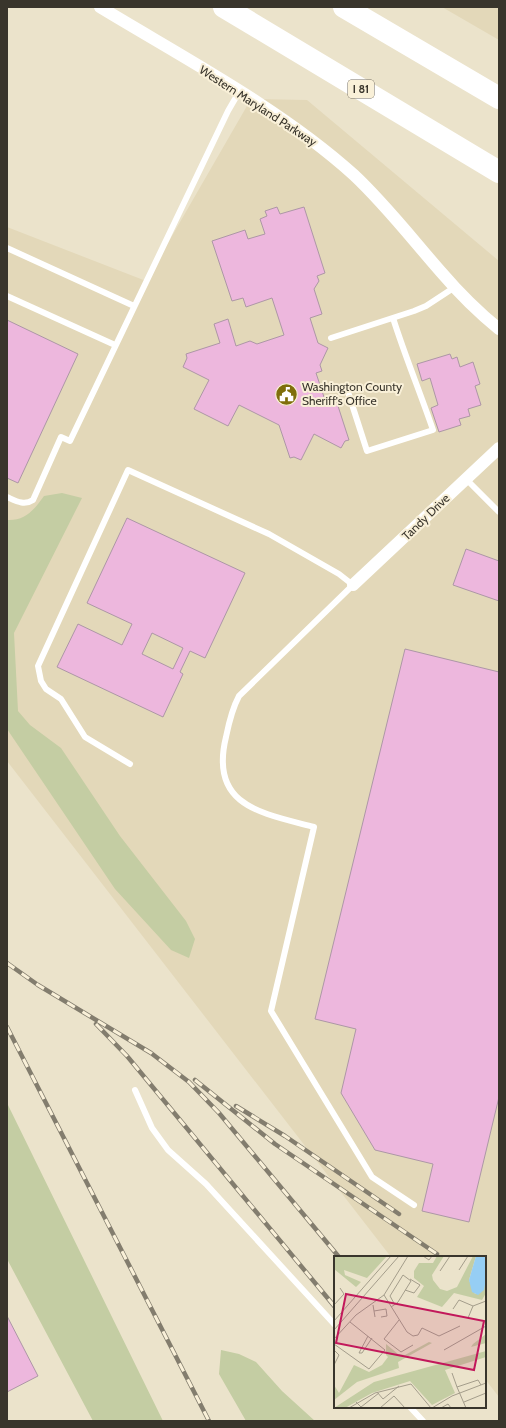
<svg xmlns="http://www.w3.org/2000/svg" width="506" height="1428" viewBox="0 0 506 1428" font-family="Cabin,sans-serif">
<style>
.built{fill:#e3d8b9}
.green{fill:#c4cda3}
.building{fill:#edb7dd;stroke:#ad97a6;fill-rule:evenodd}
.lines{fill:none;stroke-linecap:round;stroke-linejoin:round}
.lane{stroke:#fff;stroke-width:6}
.street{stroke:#fff;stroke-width:12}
.highway{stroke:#fff;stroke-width:22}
.rail-casing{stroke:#837d6e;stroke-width:4.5}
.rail{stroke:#f9f0d8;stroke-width:3;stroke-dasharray:9;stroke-linecap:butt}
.labels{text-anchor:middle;stroke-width:4;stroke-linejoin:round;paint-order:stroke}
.shield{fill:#f9f0d8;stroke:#736d60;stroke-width:1}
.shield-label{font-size:11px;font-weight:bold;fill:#39352c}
.street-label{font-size:12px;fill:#39352c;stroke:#f9f0d8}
.poi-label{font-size:12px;fill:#39352c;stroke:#f9f0d8;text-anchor:start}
.inset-road{fill:none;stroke:#a49d8b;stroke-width:1}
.view{fill:#c2185b;fill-opacity:0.15;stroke:#c2185b;stroke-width:2}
.inset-edge{fill:none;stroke:#39352c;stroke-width:2}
</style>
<rect width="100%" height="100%" fill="#ebe3cb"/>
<!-- built -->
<path class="built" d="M442 7H499V40Z
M251 99 307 100 499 261V1397L485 1379V1257H391L7 761V227L146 281Z"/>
<!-- green -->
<path class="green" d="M62 493 82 498 14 633 18 711 30 725 61 748 120 836 186 921 195 939 189 958 171 950 115 889 7 729V520C25 521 34 510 44 496Z
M7 1103 163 1421H93L7 1259Z
M221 1350 239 1354 256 1362 282 1391 315 1421H246L219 1374Z"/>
<!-- building -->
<path class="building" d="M277 207 280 214 304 207 325 273 317 276 319 281 314 289 322 314 310 318 318 343 328 348 320 365 322 371 316 373 324 397 337 403 349 440 345 441 341 448 314 434 301 460 294 457 290 458 279 425 239 405 228 426 194 409 209 380 183 367 187 358 186 354 220 343 214 324 228 319 236 346 250 341 257 344 284 335 272 298 246 307 243 298 232 301 212 241 245 230 248 239 265 234 260 219 267 216 265 211Z
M7 320 78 354 18 483 7 478Z
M450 354 452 359 457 357 460 367 473 362 480 384 475 386 481 405 468 409 470 416 459 419 461 425 439 432 431 408 438 405 430 378 422 381 417 364Z
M127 518 245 573 205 658 190 651 180 672 183 674 163 717 57 667 78 624 122 645 132 624 87 603ZM152 633 183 648 173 669 142 654Z
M466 549 499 561V601L453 585Z
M405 649 499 672V1097L469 1222 422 1211 433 1164 375 1150 341 1093 356 1029 315 1019Z
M7 1316 38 1376 7 1392Z"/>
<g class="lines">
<!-- lane -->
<path class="lane" d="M7 248 134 306
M7 296 115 345
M331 338 414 311 426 306 455 287
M348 392 367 451 433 430C420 392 405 356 393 318
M466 479 499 512
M7 497C16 501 24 506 33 500L61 437 70 441 228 111 239 92
M130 764 85 737 61 699 46 689 41 681 38 666 128 470 269 534 339 574 353 585 239 696C232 709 229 722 226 737 209 806 261 813 314 827L271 1011 372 1177 414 1205
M135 1090 152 1128 168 1150 206 1184 335 1325
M410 1407 423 1421"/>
<!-- street -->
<path class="street" d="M100 7C184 58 281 109 354 175 386 205 412 239 441 272 459 293 478 312 499 329
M353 585 499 448"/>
<!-- highway -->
<path class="highway" d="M224 7 499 172
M344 7 499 98"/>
<defs>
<path id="rail" d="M7 963 38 985 151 1053 189 1082 219 1113 339 1257
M96 1024 127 1056 335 1307
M7 1027 209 1421
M195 1080 275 1144 437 1254
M236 1106 285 1136 399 1214"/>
</defs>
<!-- rail casing -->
<use href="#rail" class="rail-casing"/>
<!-- rail -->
<use href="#rail" class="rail"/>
</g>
<!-- icons -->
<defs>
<symbol id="civic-disc" viewBox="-11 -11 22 22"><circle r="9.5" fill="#7f6e0b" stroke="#f9f0d8"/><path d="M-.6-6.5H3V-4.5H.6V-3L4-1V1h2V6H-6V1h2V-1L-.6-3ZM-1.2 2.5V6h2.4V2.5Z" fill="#fff"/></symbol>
</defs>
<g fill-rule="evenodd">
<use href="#civic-disc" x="274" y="382" width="25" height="25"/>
</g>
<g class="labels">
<!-- shield labels -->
<rect class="shield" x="348" y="80" width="26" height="18" rx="3"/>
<g class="shield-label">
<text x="361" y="93">I 81</text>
</g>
<!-- street labels -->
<g class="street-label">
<text transform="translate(258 106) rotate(33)" y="4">Western Maryland Parkway</text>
<text transform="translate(426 517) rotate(-44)" y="4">Tandy Drive</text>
</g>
<!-- poi labels -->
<g class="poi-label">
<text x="302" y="391">Washington County<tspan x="302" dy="14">Sheriff's Office</tspan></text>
</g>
</g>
<!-- overview -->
<g transform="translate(334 1256)">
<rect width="152" height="152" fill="#ebe3cb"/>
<path d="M0 0H53L33 22 10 14 11 19 27 26 22 31 0 13ZM103 0H110L98 19 99 24 106 33 113 35 123 31 139 0H142L135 24 141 38 146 36 152 23V37L148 44 120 37 108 51 83 41 90 30 80 22V15L85 7H99ZM152 78V87L137 91 139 88ZM95 86 98 87 64 106 65 112 23 126 0 144V129L5 137 20 109 35 116 48 109 54 101 52 99V88L64 98 71 99ZM152 95V101L111 114 121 137 98 149 76 125 38 137 11 152H0L40 126Z" fill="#c4cda3"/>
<path d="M142 0H152V23L150 34 144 39 138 36 135 24Z" fill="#96cef4"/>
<path class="inset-road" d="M89 0 95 4 98 0M125 14 134 0M106 15 116 0M71 34 80 37 86 29 76 23M50 39 73 76 79 80 84 79 88 72 105 80 126 70M0 49 10 38 6 32M39 49 41 61M57 51 63 47 64 46 77 25 69 19 56 40 61 49M119 53 125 44 139 50M40 55 52 53 53 60 47 61M134 62 139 50 152 45M65 64 50 83 67 96 79 89M0 65 57 0M0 74 65 0M34 80 25 97H28L38 82M0 83 22 59 50 39 74 0M0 88 35 113 51 94 16 66M0 94 5 99 0 109M110 94 152 70M118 117 123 131M43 136 49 143 65 130M22 146 27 151 45 137M130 146 152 137M15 152 41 137 77 128 97 152M46 152 60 140 71 152M98 152 118 140 152 127M107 152 114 148 117 152M132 152 123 131 144 124 147 129"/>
<path class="view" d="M12 38 150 65 140 114 2 87Z"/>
<rect width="152" height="152" class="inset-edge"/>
</g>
<!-- border -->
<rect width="506" height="1428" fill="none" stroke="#39352c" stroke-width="16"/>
</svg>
